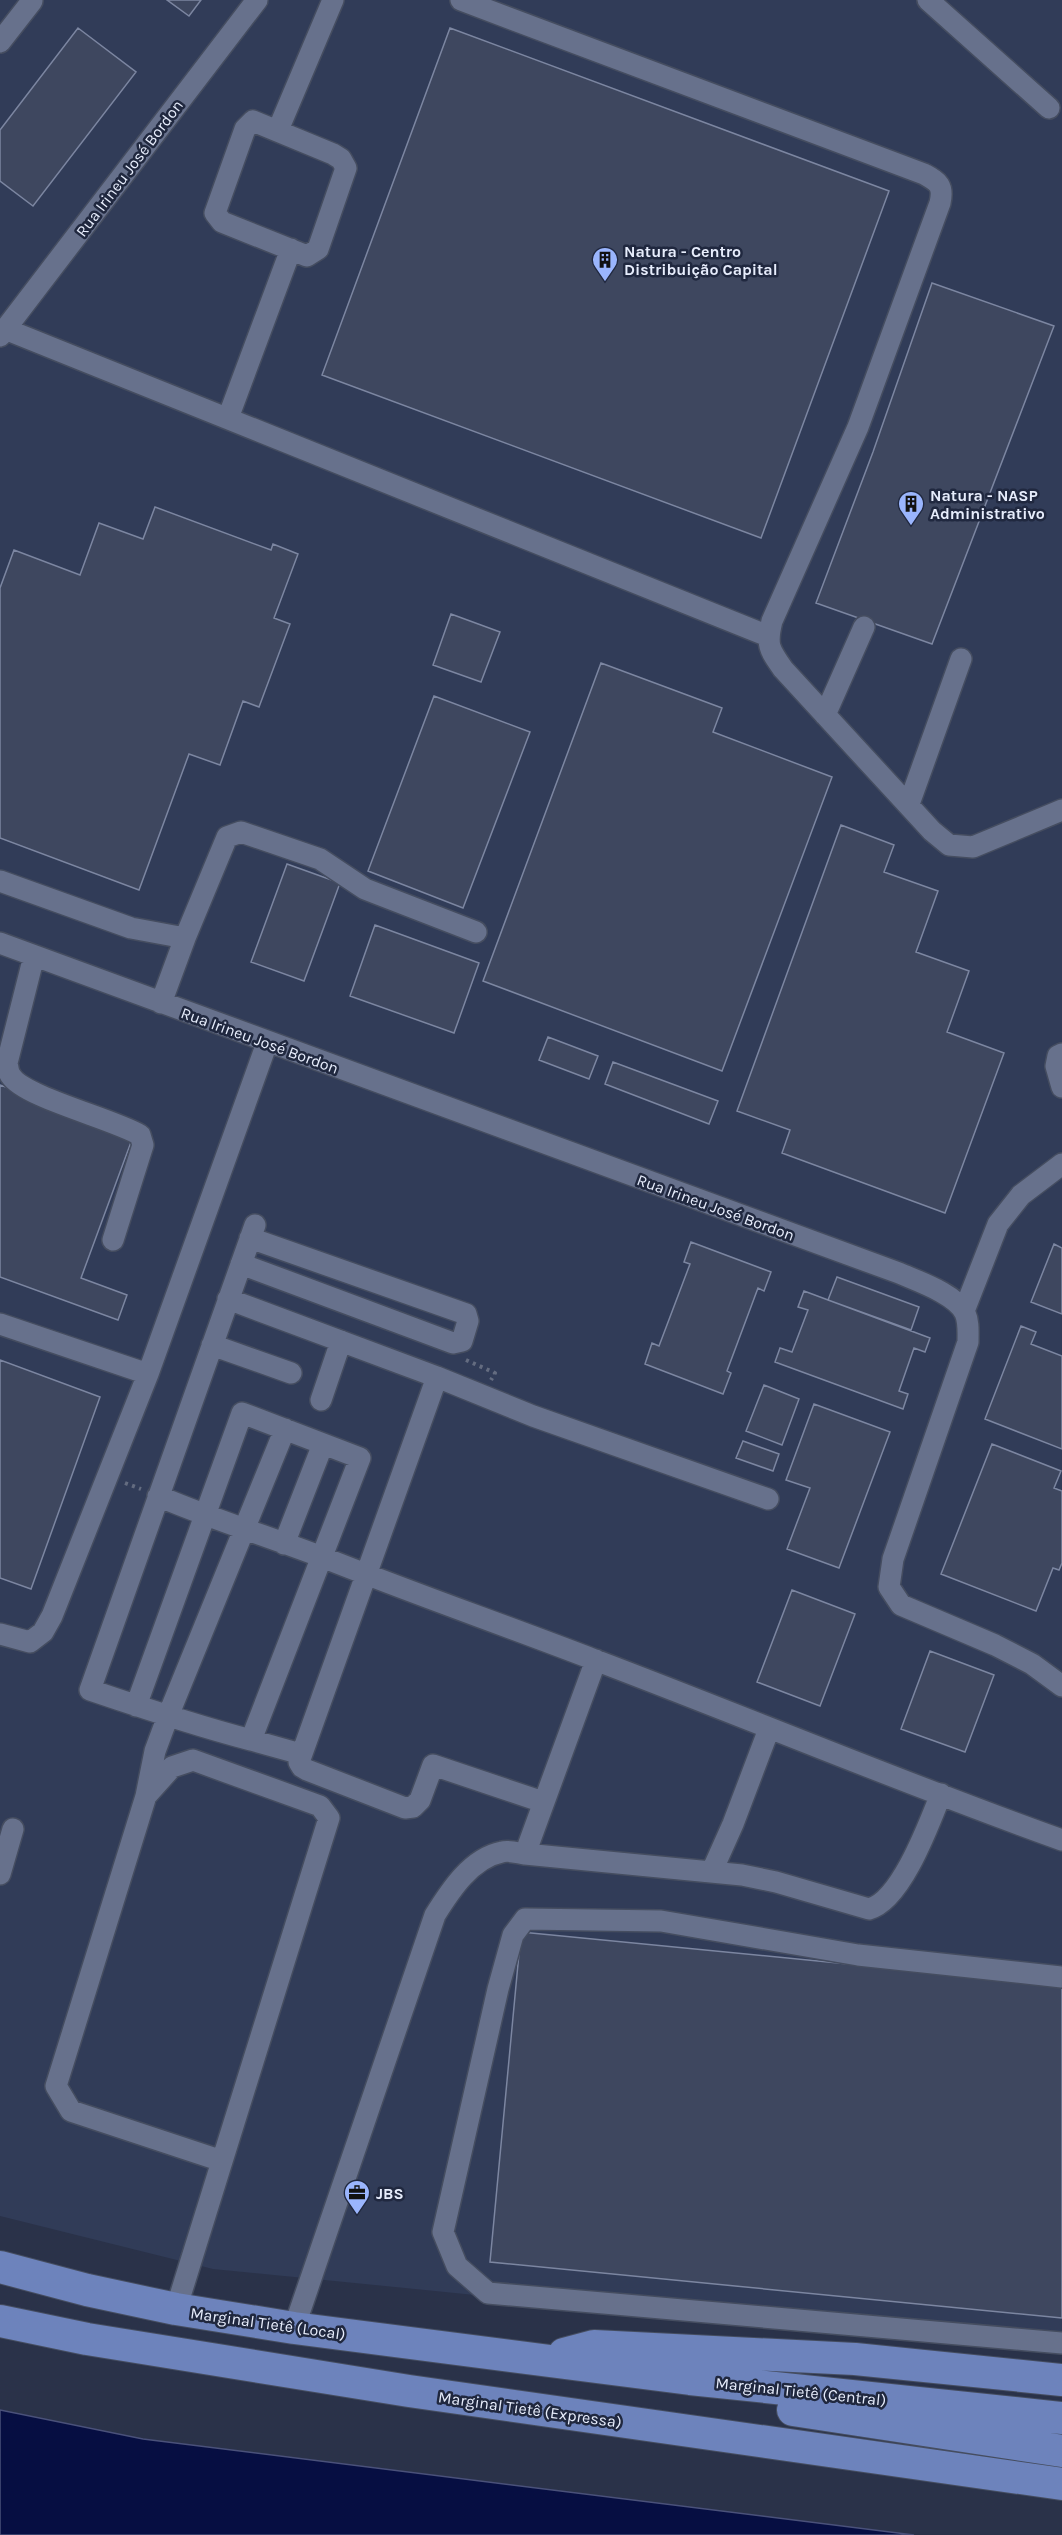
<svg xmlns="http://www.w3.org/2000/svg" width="1062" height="2535" viewBox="0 0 1062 2535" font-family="Karla,sans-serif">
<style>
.built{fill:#313c58}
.water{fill:#060e42;stroke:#4a517a;stroke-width:1.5}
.building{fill:#3e475f;stroke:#7c86a1;stroke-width:1.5}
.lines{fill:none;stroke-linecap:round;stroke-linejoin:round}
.minor-casing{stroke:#454d60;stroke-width:24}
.highway-casing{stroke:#454d60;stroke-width:34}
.path{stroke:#646c80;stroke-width:4;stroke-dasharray:3 4.5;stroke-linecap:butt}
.minor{stroke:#67718c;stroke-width:21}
.highway{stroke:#6d83bc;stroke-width:32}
.labels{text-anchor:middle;stroke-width:5;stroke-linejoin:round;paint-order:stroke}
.street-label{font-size:16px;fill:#e7edfc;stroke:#20283f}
.poi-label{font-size:16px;font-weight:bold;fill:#e7edfc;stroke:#20283f;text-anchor:start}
</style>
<rect width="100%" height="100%" fill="#2a3249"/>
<!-- built -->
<path class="built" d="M0 0H1062V2353L213 2269 0 2216Z"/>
<!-- water -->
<path class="water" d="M0 2410 143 2439 914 2535H0Z"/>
<!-- building -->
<path class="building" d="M167 0H201L189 16Z
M78 28 136 72 33 206 0 181V130Z
M450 28 889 191 761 538 322 375Z
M932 283 1054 326 932 644 816 603 873 452Z
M155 507 271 550 273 544 298 554 274 618 290 624 259 707 243 701 220 765 189 754 139 890 0 838V588L14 550 80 575 99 523 143 539Z
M451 614 500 632 481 682 433 665Z
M601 663 722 708 713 732 832 777 722 1071 483 981Z
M434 696 530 732 463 908 368 871Z
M841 825 894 845 884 872 938 891 916 952 969 971 947 1032 1004 1053 945 1213 782 1153 790 1130 737 1111Z
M287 864 340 883 304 981 251 962Z
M375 925 479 963 454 1033 350 996Z
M548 1037 598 1056 589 1079 539 1060Z
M613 1062 718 1101 709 1124 605 1084Z
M0 1085 134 1134 81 1278 127 1295 118 1320 0 1277Z
M691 1242 771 1272 764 1291 758 1288 727 1371 731 1373 723 1394 645 1364 652 1343 659 1346 690 1264 684 1262Z
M1054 1244 1062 1248V1314L1031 1302Z
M837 1277 919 1307 911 1330 828 1300Z
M804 1291 930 1338 925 1352 914 1348 899 1391 908 1394 903 1409 775 1362 780 1348 792 1352 808 1310 798 1307Z
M1021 1326 1036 1332 1031 1344 1062 1356V1449L985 1419Z
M0 1360 100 1397 31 1589 0 1578Z
M764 1385 799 1399 782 1445 746 1431Z
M814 1404 890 1432 839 1568 787 1549 810 1488 786 1480Z
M743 1441 779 1454 773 1471 736 1458Z
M992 1444 1061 1471 1054 1488 1062 1491V1563L1059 1570 1053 1568 1036 1611 941 1574Z
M792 1590 855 1614 820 1706 757 1682Z
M930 1651 994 1675 965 1752 901 1729Z
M521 1932 1062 1985V2318L490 2262Z"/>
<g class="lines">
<defs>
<path id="minor" d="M461 0 924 174C938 182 944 185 940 203L858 427 772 621C766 645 769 649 783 669L932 831 949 845 973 847 1062 810
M928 0 1049 108
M0 42 32 1
M253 121 333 154 341 159 346 168 318 249 307 256 222 222 215 213 245 129Z
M278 130 333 0
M5 329 768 636
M0 336 257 0
M228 418 291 249
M825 715 864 627
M909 804 961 659
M0 881 131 928 185 938 227 837 241 832 320 859 365 889 476 932
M0 943 899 1273C917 1281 956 1294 965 1313 969 1322 968 1332 968 1342L893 1559 889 1587 901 1605 995 1645 1032 1664 1062 1686
M34 956 7 1063C8 1066 8 1073 11 1076 24 1097 113 1119 140 1135L143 1145 113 1240
M161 1003 185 938
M1062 1054 1058 1056 1056 1066 1062 1087
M241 1264 453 1343 462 1341 468 1321 466 1314 250 1238
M228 1299 437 1377
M964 1311 998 1224 1021 1195 1062 1164
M0 1324 148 1374
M212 1345 291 1373
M321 1400 341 1341
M158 1496C212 1519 267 1536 322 1557 412 1593 504 1625 595 1660 751 1719 905 1784 1062 1840
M284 1544 323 1444
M0 1634 30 1642 43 1632 52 1616 148 1374 267 1043
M136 1706 242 1413 360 1458 251 1740C197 1726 143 1708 90 1690L255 1225
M251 1740 301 1754
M146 1796 172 1767 193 1760 320 1806 329 1818 176 2309
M543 1802 433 1765 420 1800 413 1807 405 1808 307 1770 302 1767 299 1762 437 1377 533 1416 768 1499
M525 1854 742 1875 776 1882 869 1909C901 1901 929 1824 941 1794
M712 1871 733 1824 769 1729
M0 1874 13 1829
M1062 1977 858 1955 661 1921 525 1919 513 1935 498 1989 443 2232 457 2266 488 2293 1062 2343
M222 2161 71 2111 56 2086 146 1796 155 1751 168 1716 285 1429
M294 2328 435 1915C450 1891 471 1858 502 1852 509 1850 518 1853 525 1854L596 1660"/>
<path id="highway" d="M0 2267 87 2290 176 2309 294 2328 690 2379 1062 2418
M0 2321 87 2339 409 2391 1062 2484
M564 2354 594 2346 855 2359 1062 2380
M793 2410 1062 2451"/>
</defs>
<!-- minor casing -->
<use href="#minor" class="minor-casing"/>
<!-- highway casing -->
<use href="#highway" class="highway-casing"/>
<!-- path -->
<path class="path" d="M466 1360 495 1373 491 1380
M125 1483 141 1489"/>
<!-- minor -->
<use href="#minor" class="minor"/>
<!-- highway -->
<use href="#highway" class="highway"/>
</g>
<!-- icons -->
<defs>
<symbol id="building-pin" viewBox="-11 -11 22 30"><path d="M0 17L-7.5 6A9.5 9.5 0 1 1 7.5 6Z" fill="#9ab5fd" stroke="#20283f"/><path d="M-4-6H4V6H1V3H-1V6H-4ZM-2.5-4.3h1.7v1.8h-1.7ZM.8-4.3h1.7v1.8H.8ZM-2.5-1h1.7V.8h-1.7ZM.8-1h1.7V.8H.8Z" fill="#111"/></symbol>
<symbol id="office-pin" viewBox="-11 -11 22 30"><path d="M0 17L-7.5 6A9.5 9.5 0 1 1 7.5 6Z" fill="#9ab5fd" stroke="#20283f"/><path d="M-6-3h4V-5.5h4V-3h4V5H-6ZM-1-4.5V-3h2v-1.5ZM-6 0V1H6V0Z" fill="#111"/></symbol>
</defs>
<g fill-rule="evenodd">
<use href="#building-pin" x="590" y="245" width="30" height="40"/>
<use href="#building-pin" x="896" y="489" width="30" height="40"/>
<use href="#office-pin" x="342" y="2178" width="30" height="40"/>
</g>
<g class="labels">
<!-- street labels -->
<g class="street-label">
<text transform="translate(129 168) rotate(-53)" y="6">Rua Irineu José Bordon</text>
<text transform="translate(260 1040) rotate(20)" y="6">Rua Irineu José Bordon</text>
<text transform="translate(716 1207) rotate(20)" y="6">Rua Irineu José Bordon</text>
<text transform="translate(268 2323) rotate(8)" y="6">Marginal Tietê (Local)</text>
<text transform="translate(801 2391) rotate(6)" y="6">Marginal Tietê (Central)</text>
<text transform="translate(530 2409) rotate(8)" y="6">Marginal Tietê (Expressa)</text>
</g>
<!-- poi labels -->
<g class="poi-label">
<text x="624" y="257">Natura - Centro<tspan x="624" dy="18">Distribuição Capital</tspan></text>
<text x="930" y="501">Natura - NASP<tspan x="930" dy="18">Administrativo</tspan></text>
<text x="376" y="2199">JBS</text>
</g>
</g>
</svg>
